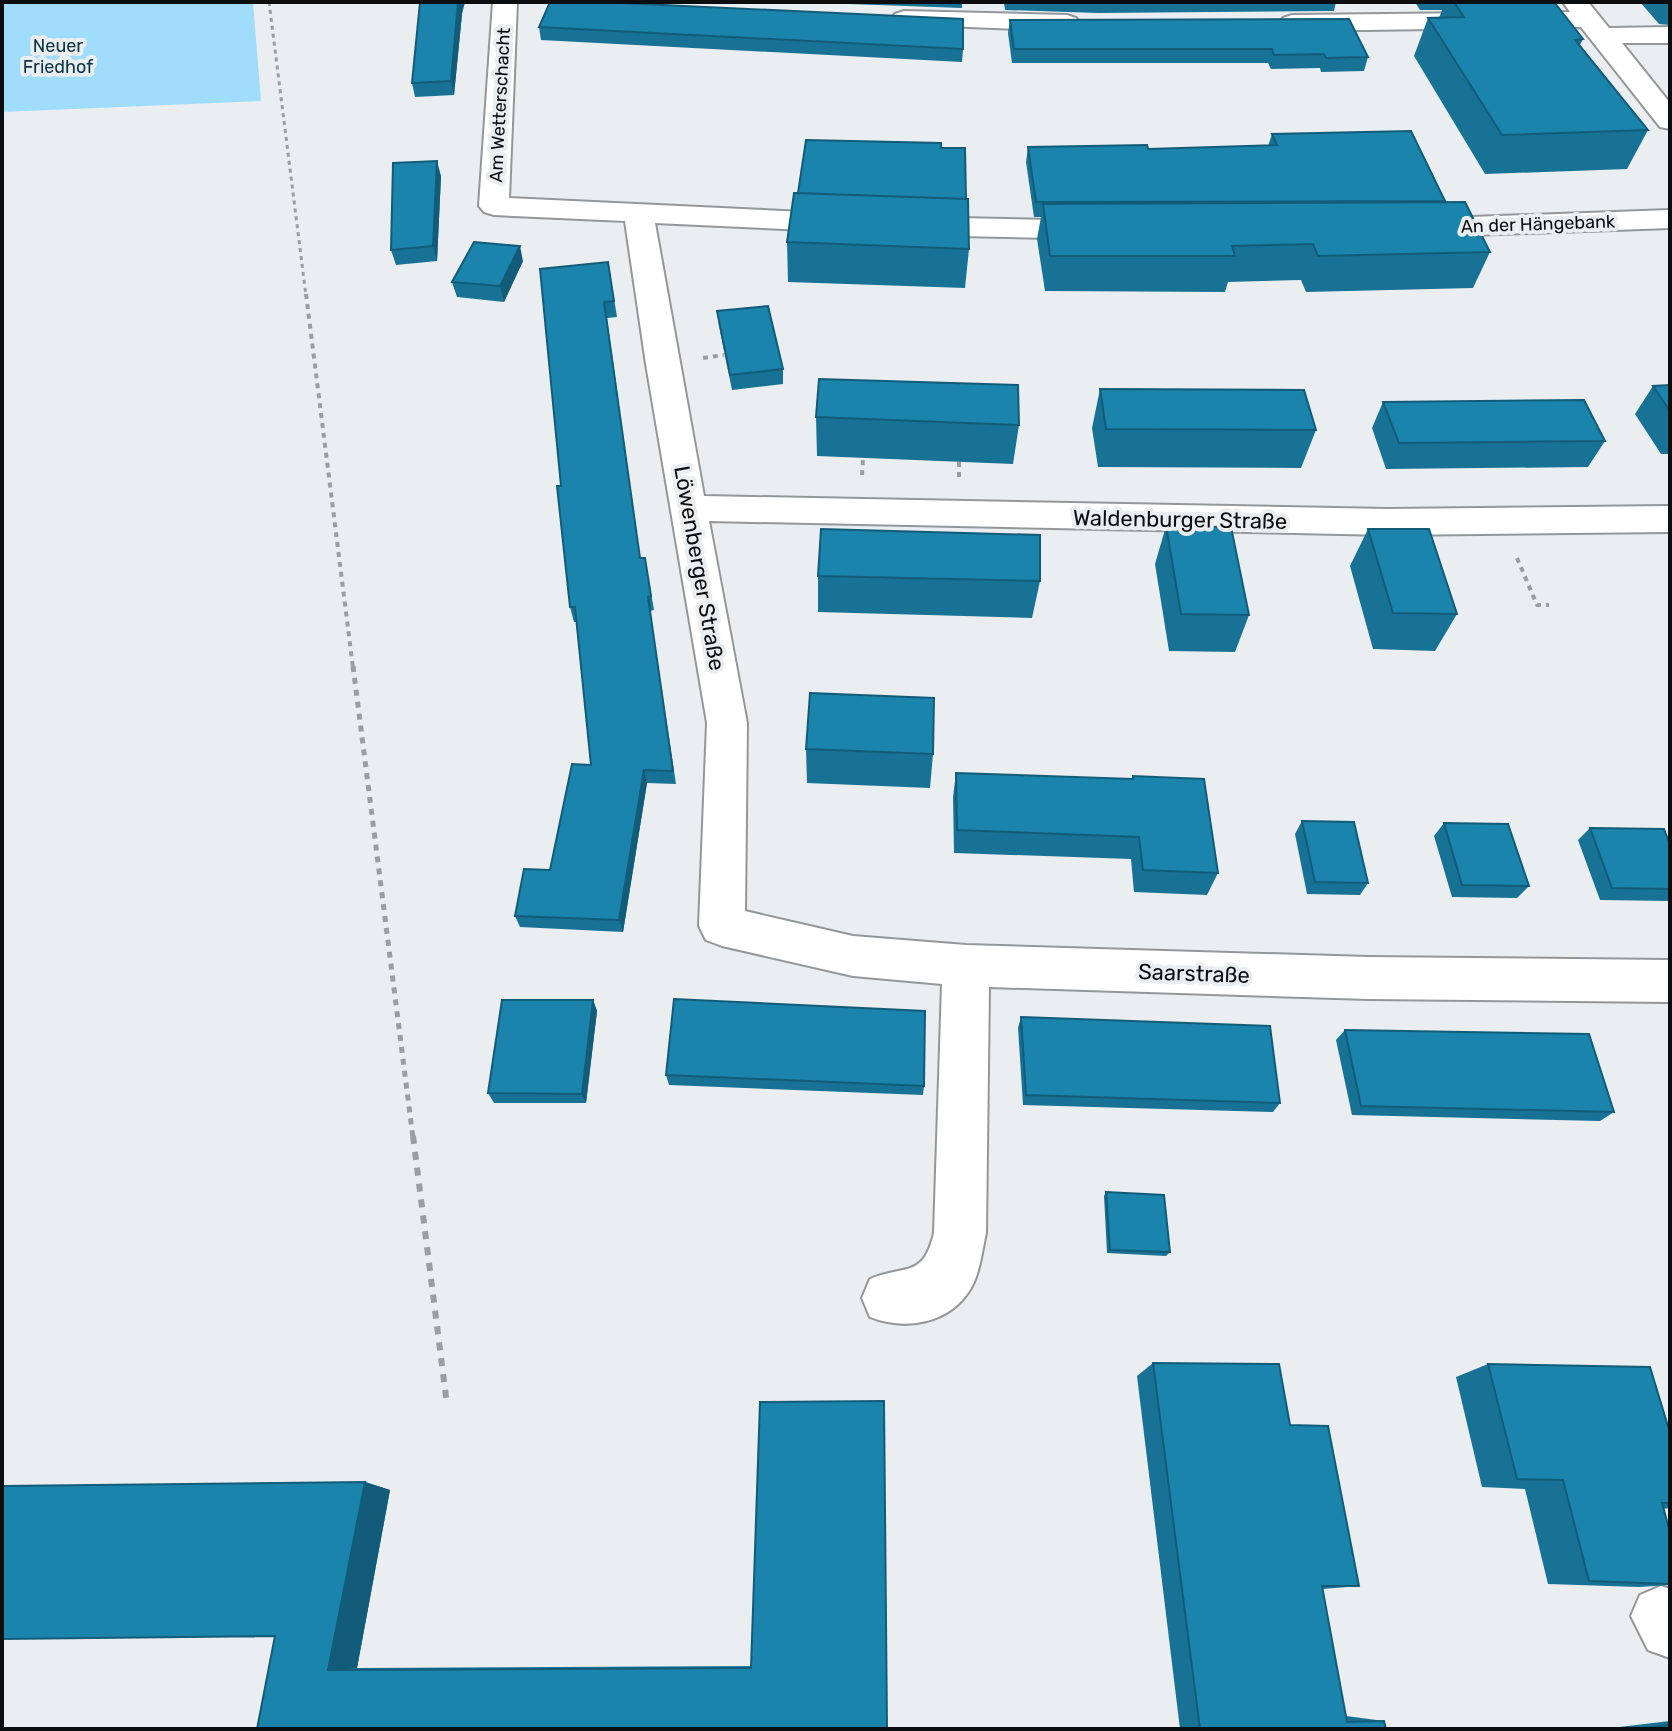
<svg xmlns="http://www.w3.org/2000/svg" width="1672" height="1731" viewBox="0 0 1672 1731" font-family="Rubik,sans-serif">
<style>
.green{fill:#a0ddfc}
.lines{fill:none;stroke-linecap:round;stroke-linejoin:round}
.minor-casing{stroke:#949799;stroke-width:4}
.path-far3{stroke:#9b9d9f;stroke-width:3;stroke-dasharray:4 4;stroke-linecap:butt}
.path-far2{stroke:#9b9d9f;stroke-width:4;stroke-dasharray:5 5;stroke-linecap:butt}
.path-far1{stroke:#9b9d9f;stroke-width:5;stroke-dasharray:6 6;stroke-linecap:butt}
.path{stroke:#9b9d9f;stroke-width:6;stroke-dasharray:8 8;stroke-linecap:butt}
.minor{fill:#fff;fill-rule:evenodd}
.wall{fill:#177295}
.shaded-wall{fill:#135c79}
.building{fill:#1b84ad;stroke:#135c79;stroke-width:2}
.labels{text-anchor:middle;stroke-width:8;stroke-linejoin:round;paint-order:stroke}
.far-park-label{font-size:18px;fill:#073345;stroke:#ebeef0}
.far-street-label{font-size:18px;fill:#0c0d0e;stroke:#ebeef0}
.street-label{font-size:22px;fill:#0c0d0e;stroke:#ebeef0}
</style>
<rect width="100%" height="100%" fill="#ebeef0"/>
<!-- green -->
<path class="green" d="M2 2H253L261 101 2 112Z"/>
<g class="lines">
<defs>
<path id="minor" d="M493 2H517L509 198 912 217 1099 221 1110 224 1114 230 1110 236 1099 239 912 235 655 223 704 496 1388 509 1670 506V532L1388 535 709 521 747 723 745 911 853 936 966 945 1368 957 1670 960V1002L1368 999 989 987 986 1233C982 1251 980 1272 971 1288 950 1324 905 1331 870 1317L862 1298 870 1279C906 1264 923 1279 934 1233L942 984 853 976 722 946 706 940 699 926 707 723 646 364 625 221 494 215 484 212 479 206Z
M1563 2H1588L1609 28 1670 27V43H1622L1670 103V129L1660 127 1581 27 1292 31 1283 28 1279 23 1283 18 1292 15 1570 12Z
M904 11 1067 15 1076 18 1080 23 1076 28 1067 31 895 24 891 19 895 14Z
M1670 210V228L1415 237 1404 234 1400 228 1404 222 1415 219Z
M1661 1586 1670 1589V1658L1648 1650 1631 1616 1640 1595Z"/>
</defs>
<!-- minor casing -->
<use href="#minor" class="minor-casing"/>
<!-- path-far3 -->
<path class="path-far3" d="M269 2 306 296"/>
<!-- path-far2 -->
<path class="path-far2" d="M306 294 353 668
M703 358 724 355
M959 462V478
M862 475 863 458
M1517 558 1537 605H1549"/>
<!-- path-far1 -->
<path class="path-far1" d="M353 666 413 1138"/>
<!-- path -->
<path class="path" d="M413 1136 447 1405"/>
<!-- minor -->
<use href="#minor" class="minor"/>
</g>
<!-- wall -->
<path class="wall" d="M793 2H962V8Z
M1004 2H1336L1334 11 1098 13 1005 10Z
M1415 2H1554L1583 39 1580 45 1648 130 1627 169 1485 174 1414 56 1428 18H1439L1442 10H1420Z
M1640 2H1670V25L1659 24Z
M462 14 454 95 415 97 412 83Z
M1010 20 1368 57 1364 71 1321 72 1320 68 1271 69 1268 63H1012L1008 33Z
M539 27 963 49 962 62 541 40Z
M1272 134 1445 201 1444 202 1490 252 1473 288 1306 292 1301 280 1228 282 1225 292 1045 291 1037 239 1041 217H1034L1026 162 1028 147 1148 149 1268 146Z
M941 148 966 199 969 249 965 288 788 282 787 242 798 193Z
M441 176 437 261 396 265 391 250Z
M523 261 504 302 457 297 452 282Z
M608 262 617 317 607 318 640 558H645L654 610 650 611 676 784 647 783 623 932 520 927 515 916 550 870 591 765 576 622H574L570 607Z
M717 311 783 369V384L732 390 719 326Z
M1670 385V454H1661L1635 414 1653 386Z
M1100 389 1316 430 1301 468 1098 467 1092 428Z
M1383 402 1605 441 1588 467 1386 469 1372 428Z
M816 417 1019 425 1013 464 817 456Z
M1166 526 1249 615 1235 652 1169 651 1155 564Z
M1368 529 1457 614 1435 651 1373 649 1350 566Z
M818 576 1040 581 1032 618 818 612Z
M806 749 933 754 930 788 807 783Z
M956 773 1132 779 1133 776 1218 873 1207 895 1134 892 1131 859 954 853 953 797Z
M1302 821 1368 883 1360 895 1307 894 1295 834Z
M1444 823 1529 886 1517 898 1452 897 1434 836Z
M1590 828 1670 845V901L1600 900 1578 840Z
M593 1000 597 1011 586 1103H494L488 1093Z
M1021 1017 1280 1103 1273 1112 1023 1105 1018 1028Z
M1345 1030 1614 1112 1600 1121 1352 1115 1336 1040Z
M666 1075 924 1086 923 1095 669 1085Z
M1106 1192 1170 1252 1166 1256 1107 1253 1104 1196Z
M1153 1363 1290 1425 1359 1586 1323 1589 1346 1716 1384 1721 1386 1729H1180L1137 1376Z
M1488 1364 1670 1433V1508L1663 1509 1670 1532V1585L1639 1587 1548 1584 1525 1489 1482 1487 1456 1377Z
M365 1482 390 1490 357 1668 751 1666 887 1729H257Z
M1670 1721V1729H1602Z"/>
<!-- shaded-wall -->
<path class="shaded-wall" d="M458 2H465L462 14 454 95 451 81Z
M437 161 441 176 437 261 433 246Z
M520 246 523 261 504 302 500 286Z
M644 770 647 783 623 932 619 920Z
M593 1000 597 1011 586 1103 582 1094Z
M365 1482 390 1490 357 1668 328 1670Z"/>
<!-- building -->
<path class="building" d="M420 2H458L451 81 412 83Z
M550 2H599L963 19V49L539 27Z
M1454 2H1554L1583 39 1575 40 1648 130 1502 135 1428 18 1464 17Z
M1349 19 1368 57 1326 58 1324 54 1274 55 1272 49H1014L1010 20Z
M1411 131 1445 201 1036 202 1028 147 1147 145 1148 149 1277 145 1272 134Z
M806 140 941 143V148H965L966 199 798 193Z
M437 161 433 246 391 250 393 163Z
M794 193 968 199 969 249 787 242Z
M1465 202 1490 252 1318 256 1313 244 1232 246 1235 256H1050L1043 204Z
M474 242 520 246 500 286 452 282Z
M608 262 614 301 604 302 640 558H645L651 596 648 597 673 771 644 770 619 920 515 916 524 869 550 870 572 764 591 765 575 607H570L557 486H561L540 269Z
M768 306 783 369 730 375 717 311Z
M819 379 1018 385 1019 425 816 417Z
M1670 385V411L1653 386Z
M1100 389 1304 390 1316 430 1106 429Z
M1584 400 1605 441 1399 443 1383 402Z
M1166 526 1231 527 1249 615 1181 614Z
M821 529 1040 535V581L818 576Z
M1368 529H1429L1457 614 1393 613Z
M810 693 934 698 933 754 806 749Z
M956 773 1133 779V776L1204 779 1218 873 1143 870 1139 837 957 830Z
M1302 821 1354 822 1368 883 1315 882Z
M1444 823 1508 824 1529 886 1462 885Z
M1590 828 1664 829 1670 845V889L1612 888Z
M674 999 925 1011 924 1086 666 1075Z
M502 1000H593L582 1094 488 1093Z
M1021 1017 1270 1026 1280 1103 1026 1095Z
M1345 1030 1589 1034 1614 1112 1361 1106Z
M1106 1192 1164 1195 1170 1252 1110 1250Z
M1153 1363 1279 1364 1290 1425 1328 1426 1359 1586H1322L1347 1722 1384 1721 1386 1729H1200Z
M1488 1364 1650 1367 1670 1433V1503H1662L1670 1532V1584L1589 1581 1563 1480 1517 1479Z
M884 1401 887 1729H257L275 1636 2 1639V1486L365 1482 328 1670 751 1668 760 1402Z
M1670 1725V1729H1638Z"/>
<g class="labels">
<!-- far-park labels -->
<g class="far-park-label">
<text x="58" y="52">Neuer<tspan x="58" dy="21">Friedhof</tspan></text>
</g>
<!-- far-street labels -->
<g class="far-street-label">
<text transform="translate(500 105) rotate(-87)" y="6">Am Wetterschacht</text>
<text transform="translate(1538 224) rotate(-2)" y="6">An der Hängebank</text>
</g>
<!-- street labels -->
<g class="street-label">
<text transform="translate(1180 519) rotate(1)" y="8">Waldenburger Straße</text>
<text transform="translate(700 568) rotate(80)" y="8">Löwenberger Straße</text>
<text transform="translate(1194 973) rotate(2)" y="8">Saarstraße</text>
</g>
</g>
<!-- border -->
<rect width="1672" height="1731" fill="none" stroke="#0c0d0e" stroke-width="8"/>
</svg>
